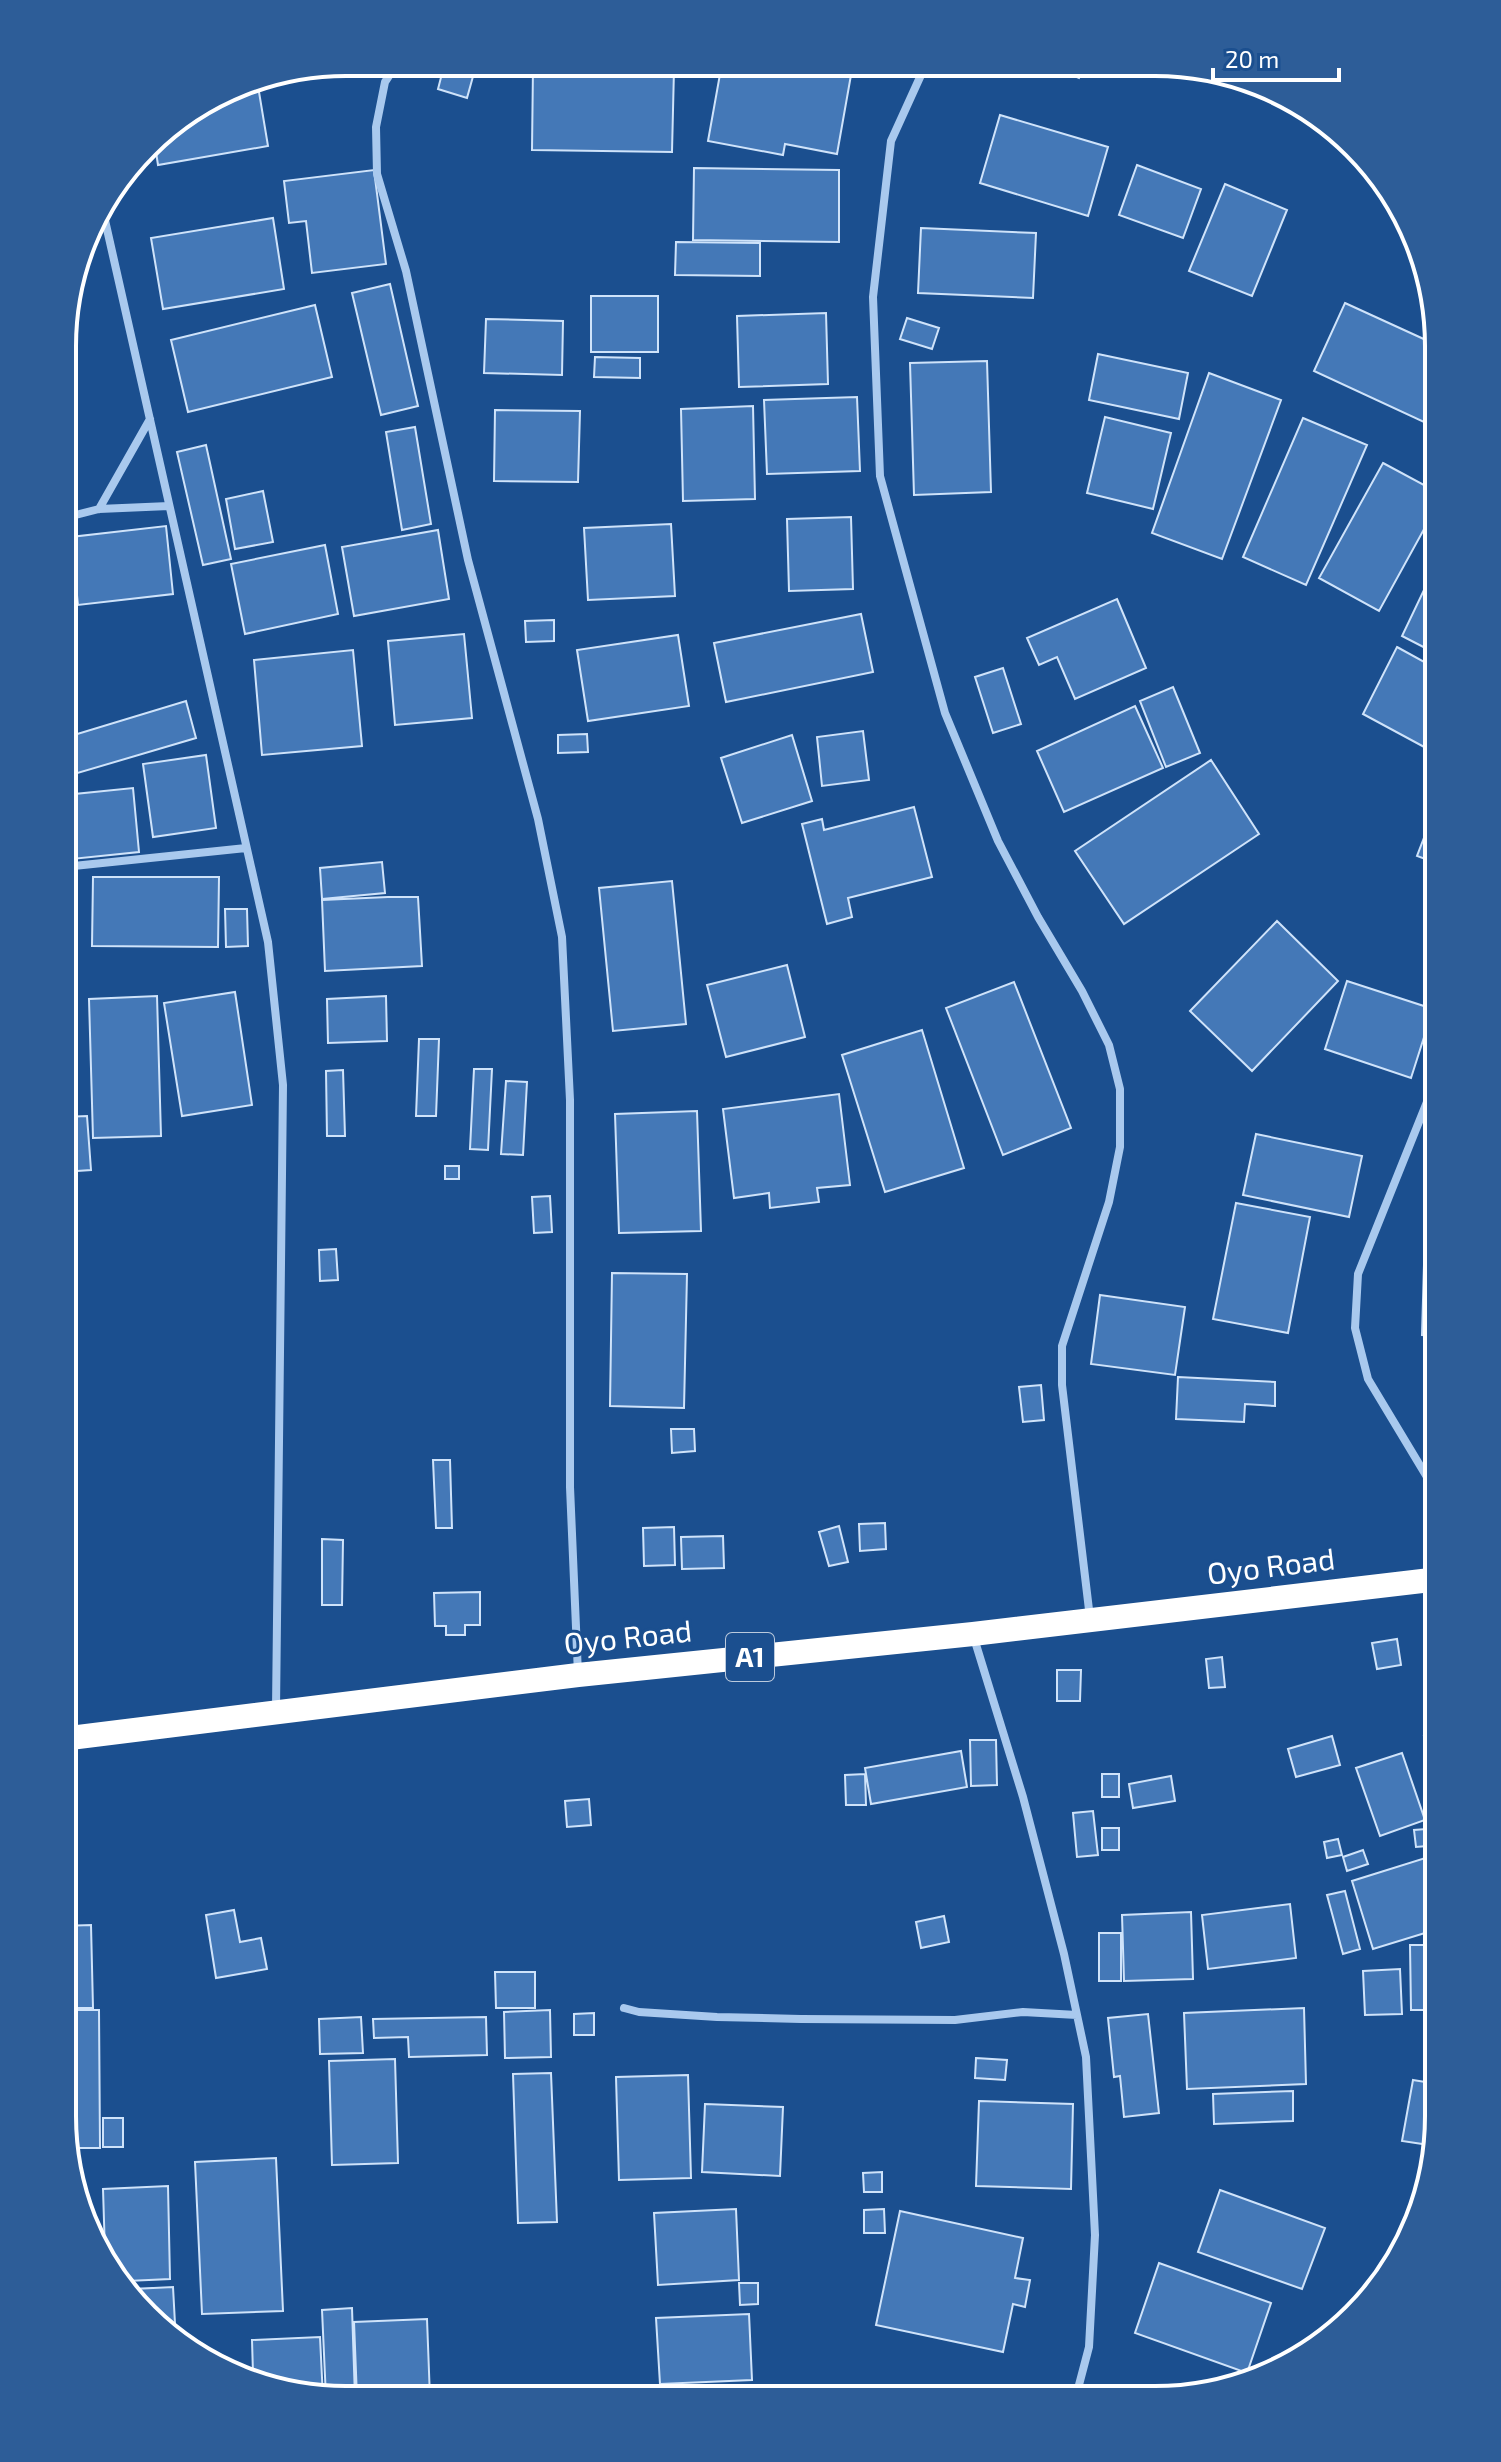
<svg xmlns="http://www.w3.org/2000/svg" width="1501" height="2462" viewBox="0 0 1501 2462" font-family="'Exo 2',sans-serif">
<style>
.building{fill:#4478b7;stroke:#cfe3fa;stroke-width:2}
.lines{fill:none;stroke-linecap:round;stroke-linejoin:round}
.street{stroke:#a9c9ee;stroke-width:8}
.highway{stroke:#fff;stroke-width:24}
.labels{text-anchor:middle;stroke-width:6;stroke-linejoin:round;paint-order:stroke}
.shield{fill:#1b4f8f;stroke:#bbcadd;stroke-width:2}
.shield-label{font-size:28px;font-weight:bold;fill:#fff}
.street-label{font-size:30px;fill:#fff;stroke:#1b4f8f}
.rim{fill:none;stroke:#fff;stroke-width:4}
</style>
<rect width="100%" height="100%" fill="#1b4f8f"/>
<!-- building -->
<path class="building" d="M445 62H477L467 98 438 89Z
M722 63H783L851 75 837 154 785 144 783 155 708 141Z
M1045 64H1085L1079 78Z
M533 66 674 69 672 152 532 150Z
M257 80 268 146 158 165 154 139 158 133 238 83Z
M1000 115 1108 147 1088 216 980 183Z
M1137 165 1201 189 1183 238 1119 215Z
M694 168 839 170V242L693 240Z
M374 170 386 264 312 273 306 221 289 223 284 181Z
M1225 184 1287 210 1252 296 1189 271Z
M273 218 284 289 163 309 151 238Z
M921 228 1036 233 1033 298 918 293Z
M676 242 760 243V276L675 275Z
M1426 282 1430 298 1421 294Z
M390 284 418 406 381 415 352 293Z
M591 296H658V352H591Z
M1345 303 1439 346V429L1314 371Z
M315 305 332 377 188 412 171 340Z
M826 313 828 384 739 387 737 316Z
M907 318 939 328 932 349 900 339Z
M486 319 563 321 562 375 484 373Z
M1098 354 1188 373 1179 419 1089 400Z
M595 357 640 358V378L594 377Z
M987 361 991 492 914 495 910 363Z
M1209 373 1281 400 1222 559 1152 533Z
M857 397 860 471 767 474 764 400Z
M753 406 755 499 683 501 681 409Z
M495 410 580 411 578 482 494 481Z
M1105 417 1171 433 1153 509 1087 493Z
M1303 418 1367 445 1306 585 1243 557Z
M415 427 431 524 402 530 386 432Z
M206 445 231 559 203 565 177 452Z
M1383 463 1439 493V502L1379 611 1319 578Z
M263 491 273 542 235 549 226 499Z
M851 517 853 589 789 591 787 519Z
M671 524 675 596 588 600 584 528Z
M166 526 173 594 78 605 71 537Z
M438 530 449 599 354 616 342 547Z
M325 545 338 614 245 634 231 564Z
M1434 569 1439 571V655L1402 636Z
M1117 599 1146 668 1075 699 1057 657 1039 665 1027 638Z
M861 614 873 672 726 702 714 643Z
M554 620V641L526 642 525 621Z
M464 634 472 718 395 725 388 641Z
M678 635 689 706 588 721 577 650Z
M1397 647 1439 670V755L1363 714Z
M353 650 362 746 262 755 254 660Z
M1003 668 1021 724 993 733 975 677Z
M1173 687 1200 753 1166 767 1140 701Z
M186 701 196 738 64 777V738Z
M1135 706 1163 768 1064 812 1037 751Z
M863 731 869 780 822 786 817 737Z
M587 734 588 752 558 753V735Z
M792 735 812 801 742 823 721 758Z
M206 755 216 828 153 837 143 764Z
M1211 760 1259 834 1124 924 1075 851Z
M133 788 139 852 72 859 65 795Z
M914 807 932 877 848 898 852 917 827 924 802 824 822 819 824 830Z
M1427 830 1439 834V864L1417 856Z
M382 862 385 893 322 899 320 868Z
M93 877H219L218 947 92 946Z
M672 881 686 1024 613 1031 599 888Z
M388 897H418L422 966 325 971 322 900Z
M225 909H247L248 946 226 947Z
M1277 921 1338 981 1252 1071 1190 1011Z
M787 965 805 1037 726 1057 707 985Z
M1347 981 1433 1009 1411 1078 1325 1049Z
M1014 982 1071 1128 1003 1155 946 1008Z
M235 992 252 1105 182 1116 164 1003Z
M157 996 161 1136 93 1138 89 999Z
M386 996 387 1041 328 1043 327 999Z
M922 1030 964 1168 885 1192 842 1055Z
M419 1039H439L436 1116H416Z
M474 1069H492L488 1150 470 1149Z
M343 1070 345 1136H327L326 1071Z
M506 1081 527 1082 523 1155 501 1154Z
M839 1094 850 1185 817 1188 819 1202 770 1208 769 1193 734 1198 723 1109Z
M697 1111 701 1231 619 1233 615 1114Z
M87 1116 91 1170 63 1172V1117Z
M1256 1134 1362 1156 1349 1217 1243 1195Z
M445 1166H459V1179H445Z
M550 1196 552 1232 534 1233 532 1197Z
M1236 1203 1310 1217 1288 1333 1213 1319Z
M336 1249 338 1280 320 1281 319 1250Z
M1424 1265H1439V1336L1422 1335Z
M612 1273 687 1274 684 1408 610 1406Z
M1100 1295 1185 1307 1175 1375 1091 1364Z
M1178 1377 1275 1382V1406L1245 1404 1244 1422 1176 1419Z
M1041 1385 1044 1420 1023 1422 1019 1387Z
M671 1429H694L695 1451 672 1453Z
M433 1460H450L452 1528H436Z
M885 1523 886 1549 860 1551 859 1524Z
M839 1526 848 1562 829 1566 819 1532Z
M674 1527 675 1565 644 1566 643 1528Z
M723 1536 724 1568 682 1569 681 1537Z
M322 1539 343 1540 342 1605H322Z
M480 1592V1625H465V1635H446V1626H435L434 1593Z
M1397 1639 1401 1665 1377 1669 1372 1643Z
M1222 1657 1225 1687 1209 1688 1206 1659Z
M1057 1670H1081L1080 1701H1057Z
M1439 1732 1438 1790 1424 1736Z
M1332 1736 1340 1765 1296 1777 1288 1749Z
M970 1740H996L997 1785 971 1786Z
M961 1751 967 1787 871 1804 865 1768Z
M1402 1753 1425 1820 1380 1836 1356 1768Z
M865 1774 866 1805H846L845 1775Z
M1102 1774H1119V1797H1102Z
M1171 1776 1175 1801 1133 1808 1129 1784Z
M589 1799 591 1825 567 1827 565 1801Z
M1093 1811 1098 1855 1077 1857 1073 1813Z
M1102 1828H1119V1850H1102Z
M1426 1829 1427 1846 1416 1847 1414 1830Z
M1338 1839 1342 1855 1327 1858 1324 1842Z
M1363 1850 1368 1864 1347 1871 1343 1857Z
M1438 1854V1929L1373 1949 1352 1881Z
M1345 1891 1360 1949 1343 1954 1327 1895Z
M1290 1904 1296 1958 1208 1969 1202 1915Z
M234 1910 240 1942 261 1938 267 1969 216 1978 206 1915Z
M1191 1912 1193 1979 1124 1981 1122 1915Z
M944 1916 949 1942 921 1948 916 1922Z
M91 1925 93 2008H62V1926Z
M1099 1933H1121V1981H1099Z
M1410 1945H1438V2010H1411Z
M1400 1969 1402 2014 1365 2015 1363 1971Z
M495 1972H535V2008H496Z
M1304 2008 1306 2084 1187 2089 1184 2013Z
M62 2010H99L100 2148H68L62 2116Z
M550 2010 551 2057 505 2058 504 2012Z
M594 2013V2035H574V2014Z
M1148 2014 1159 2113 1124 2117 1120 2076 1114 2077 1108 2018Z
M361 2017 363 2053 320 2054 319 2019Z
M486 2017 487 2055 409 2057 408 2037 374 2038 373 2019Z
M976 2058 1007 2060 1005 2080 975 2078Z
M395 2059 398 2163 332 2165 329 2061Z
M551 2073 557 2222 518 2223 513 2074Z
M688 2075 691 2178 619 2180 616 2077Z
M1413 2080 1438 2084V2135L1436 2146 1402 2141Z
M1293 2091V2121L1214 2124 1213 2094Z
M979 2101 1073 2104 1071 2189 976 2186Z
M705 2104 783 2107 780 2176 702 2172Z
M103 2118H123V2147H103Z
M276 2158 283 2311 202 2314 195 2162Z
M882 2172V2192H864L863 2173Z
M168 2186 170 2279 127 2281 105 2253 103 2189Z
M1220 2190 1325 2228 1302 2289 1198 2252Z
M736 2209 739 2280 658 2285 654 2213Z
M884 2209 885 2233H864V2210Z
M900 2211 1023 2238 1015 2278 1030 2280 1025 2307 1013 2304 1003 2352 876 2325Z
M1159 2263 1271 2303 1247 2373 1135 2333Z
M739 2283H758V2304L740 2305Z
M173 2287 176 2342H175L133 2289Z
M352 2308 355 2398H326L322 2310Z
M749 2314 752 2380 660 2384 656 2318Z
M427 2319 430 2398H357L354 2322Z
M320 2337 323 2398H309L253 2374 252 2340Z
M870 2388 961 2399H869Z
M703 2396 808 2399H703Z"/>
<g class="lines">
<!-- street -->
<path class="street" d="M398 62 385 82 376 127 377 174 406 271 468 560 538 819 562 937 570 1100V1487L578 1674
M926 64 891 141 873 297 880 476 945 713 998 841 1038 917 1082 991 1109 1045 1120 1089V1147L1109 1202 1062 1346V1385L1090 1618
M102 207 268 942 283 1085 276 1709
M99 509 150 419
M64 518 99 509 169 506
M64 867 246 848
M1439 1497 1368 1379 1355 1328 1358 1274 1439 1072
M974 1638 1023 1797 1064 1954 1086 2057 1095 2235 1089 2347 1075 2400
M624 2008 639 2012 717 2017 801 2019 955 2020 1023 2012 1077 2015"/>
<!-- highway -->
<path class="highway" d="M62 1739 578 1675 973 1634 1439 1579"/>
</g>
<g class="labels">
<!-- shield labels -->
<rect class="shield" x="726" y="1633" width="48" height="48" rx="6"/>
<g class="shield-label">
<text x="750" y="1667">A1</text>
</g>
<!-- street labels -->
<g class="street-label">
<text transform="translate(1271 1567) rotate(-7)" y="10">Oyo Road</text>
<text transform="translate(628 1638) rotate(-6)" y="10">Oyo Road</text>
</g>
</g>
<!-- crop -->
<path d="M0 0H1501V2462H0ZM346 76H1155A270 270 0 0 1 1425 346V2116A270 270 0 0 1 1155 2386H346A270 270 0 0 1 76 2116V346A270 270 0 0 1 346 76Z" fill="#2d5d98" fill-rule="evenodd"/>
<path class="rim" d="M346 76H1155A270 270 0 0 1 1425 346V2116A270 270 0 0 1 1155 2386H346A270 270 0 0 1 76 2116V346A270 270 0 0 1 346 76Z"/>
<!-- scale -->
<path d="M1213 68v12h126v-12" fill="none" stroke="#ffffff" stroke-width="4"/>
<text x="1225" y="68" font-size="24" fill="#ffffff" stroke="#1b4f8f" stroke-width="6" paint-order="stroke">20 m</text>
</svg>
